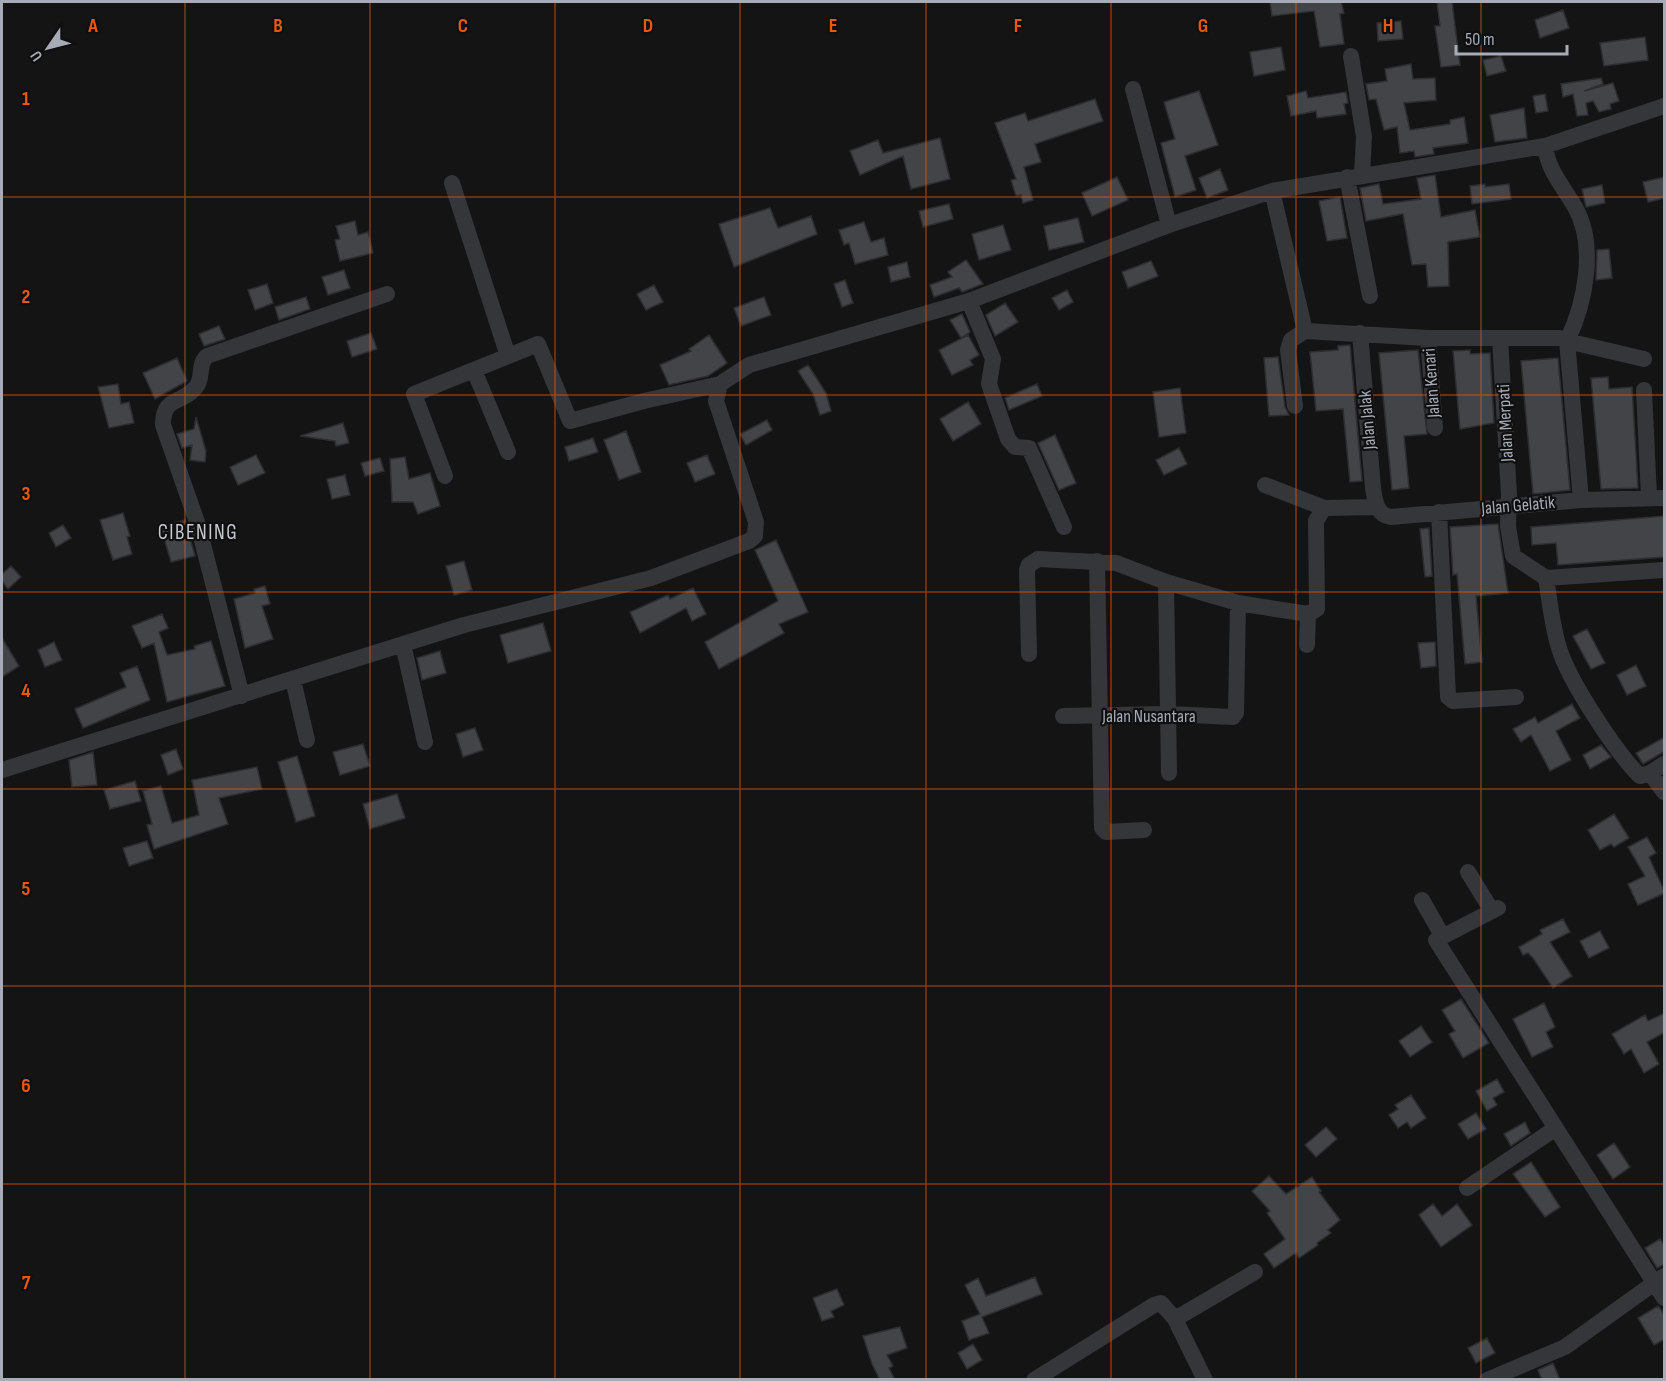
<svg xmlns="http://www.w3.org/2000/svg" width="1666" height="1381" viewBox="0 0 1666 1381" font-family="'Sofia Sans Condensed',sans-serif">
<style>
.building{fill:#434448;stroke:#2e2e31;stroke-width:1.5}
.lines{fill:none;stroke-linecap:round;stroke-linejoin:round}
.minor{stroke:#35363a;stroke-width:16}
.grid{fill:none;stroke:#e8590c;stroke-width:1.5;stroke-opacity:0.55}
.labels{text-anchor:middle;stroke-width:4.5;stroke-linejoin:round;paint-order:stroke}
.street-label{font-size:18px;fill:#a6abb5;stroke:#0f0f10}
.quarter-label{font-size:21px;letter-spacing:1.5px;fill:#c7cad1;stroke:#0f0f10}
.grid-label{font-size:20px;text-anchor:middle;font-weight:bold;fill:#e8590c;stroke:#0f0f10;stroke-width:4.5;stroke-linejoin:round;paint-order:stroke}
</style>
<rect width="100%" height="100%" fill="#141415"/>
<!-- building -->
<path class="building" d="M1270 2H1341L1344 13 1340 14 1344 44 1320 47 1314 11 1272 16Z
M1437 2H1452L1460 65 1441 67 1435 26H1440Z
M1563 10 1569 28 1540 38 1535 20Z
M1401 21 1403 39 1378 41 1377 23Z
M1645 37 1648 60 1604 66 1600 43Z
M1281 47 1285 70 1254 76 1250 52Z
M1501 56 1506 71 1487 76 1483 60Z
M1411 64 1413 79 1435 78 1436 100 1404 103 1410 130 1450 124V120L1464 117 1468 143 1433 148 1434 154 1415 157 1414 151 1400 153 1397 127 1384 130 1376 99 1369 100 1366 84 1387 81 1385 69Z
M1601 78 1603 84 1584 91 1613 83 1619 101 1610 104 1611 109 1599 112 1593 101 1586 103 1588 115 1577 116 1573 94 1563 97 1561 84Z
M1199 91 1218 145 1185 156 1196 190 1175 197 1161 143 1175 139 1164 102Z
M1306 91 1308 98 1346 92 1348 103 1344 104 1346 114 1317 118 1316 111 1291 116 1287 96Z
M1545 94 1548 111 1536 113 1533 96Z
M1095 99 1103 121 1035 144 1041 162 1024 167 1033 200 1023 203 1021 195 1016 196 1011 180 1016 179 995 123 1025 113 1028 121Z
M1524 108 1527 138 1495 142 1490 115Z
M940 138 950 179 911 189 903 156 860 175 850 151 878 140 883 153Z
M1220 169 1228 190 1207 198 1199 178Z
M1435 175 1441 217 1475 210 1480 237 1448 242 1449 286 1428 287 1426 264 1412 265 1403 214 1366 221 1360 188 1379 184 1383 204 1421 199 1417 178Z
M1117 177 1128 200 1092 216 1082 193Z
M1665 177V198L1648 202 1643 182Z
M1485 184V187L1509 184 1511 199 1472 204 1470 186Z
M1602 185 1605 203 1586 207 1582 189Z
M1340 197 1347 238 1327 241 1319 201Z
M949 204 953 219 923 227 919 211Z
M770 208 778 228 811 216 817 234 734 267 719 224Z
M1078 218 1084 242 1049 250 1044 226Z
M355 221 358 235 368 232 373 253 340 261 335 240 340 239 336 226Z
M864 222 871 242 884 238 888 255 855 264 849 243 844 245 839 230Z
M1003 225 1011 250 979 260 972 234Z
M1609 249 1612 278 1596 280 1597 250Z
M966 260 983 284 962 292 959 288 934 297 930 285 952 277 948 272Z
M1151 261 1158 276 1128 288 1122 272Z
M907 262 910 277 891 282 888 267Z
M344 270 350 288 328 295 322 277Z
M845 280 853 303 842 307 834 284Z
M267 284 273 303 255 310 248 290Z
M654 285 663 302 646 310 637 294Z
M1067 290 1073 302 1059 310 1052 298Z
M306 297 310 309 279 320 275 307Z
M764 297 771 315 741 326 734 308Z
M1005 303 1018 322 995 336 986 315Z
M962 314 970 332 961 338 950 320Z
M219 326 225 339 204 346 199 334Z
M371 333 377 349 352 357 347 341Z
M709 335 727 363 708 376 669 385 660 365 691 351 689 349Z
M968 335 979 355 970 360 973 365 952 375 939 350Z
M1350 345 1362 481 1350 482 1343 409 1316 411 1310 352 1338 350V346Z
M1418 350 1427 434 1404 436 1409 488 1392 490 1379 353Z
M1470 350V354L1490 353 1494 423 1460 429 1453 351Z
M1278 357 1285 407 1289 415 1269 416 1264 358Z
M177 358 187 381 155 399 143 373Z
M1558 358 1570 490 1533 494 1521 361Z
M808 365 826 393 831 411 820 415 813 394 798 371Z
M1608 377 1609 389 1632 387 1638 488 1601 489 1591 378Z
M118 384 121 404 129 402 134 423 109 428 98 387Z
M1037 384 1042 396 1009 410 1005 398Z
M1180 388 1186 433 1159 437 1153 392Z
M968 402 981 424 953 441 940 419Z
M196 417 206 451 205 462 190 460 192 445 182 448 177 434 194 429Z
M767 420 772 430 746 445 740 434Z
M343 423 349 443 336 446 335 441 300 436Z
M626 431 641 472 619 480 604 440Z
M1055 435 1076 483 1059 490 1038 443Z
M593 438 598 452 569 461 565 447Z
M1179 448 1187 464 1164 475 1156 460Z
M256 455 265 473 238 485 230 467Z
M707 455 715 474 695 482 687 463Z
M405 457 409 479 430 473 440 506 418 514 413 502H392L390 459Z
M380 458 384 471 365 476 361 463Z
M345 475 350 495 332 499 327 479Z
M123 513 130 536 127 537 132 554 113 560 100 520Z
M1665 516V557L1558 565 1556 543 1532 545 1531 527Z
M185 520 195 556 171 562 161 527Z
M1498 524 1508 593 1476 596 1482 662 1465 664 1457 574 1453 575 1450 527Z
M63 525 71 538 56 547 49 533Z
M1429 528 1432 576 1425 577 1420 529Z
M776 540 808 612 779 624 784 633 719 669 705 642 778 601 755 550Z
M464 561 472 590 454 595 446 566Z
M11 566 21 577 8 589 2 581V574Z
M265 586 270 604 262 606 273 639 245 648 234 599 255 593 254 589Z
M693 588 706 614 692 621 686 608 640 633 630 612 668 595 670 599Z
M162 614 168 628 159 632 167 655 195 649 194 646 211 641 225 686 167 702 154 643 142 648 132 626Z
M543 623 551 651 508 663 500 635Z
M1587 629 1605 663 1591 669 1573 636Z
M2 638 19 666 2 677Z
M54 642 62 660 45 667 38 650Z
M1435 642 1436 666 1421 668 1418 643Z
M440 651 446 673 422 680 417 658Z
M1636 665 1646 686 1627 695 1617 675Z
M137 666 150 700 83 728 75 709 126 687 120 673Z
M1572 704 1580 718 1556 731 1571 760 1550 771 1531 735 1521 742 1513 729 1535 717 1538 723Z
M475 728 483 750 463 757 456 734Z
M1665 737V751L1643 764 1636 753Z
M363 744 370 766 340 775 333 752Z
M1601 745 1611 757 1590 769 1583 755Z
M176 749 183 769 168 775 161 755Z
M93 752 97 785 72 787 69 760Z
M297 756 315 816 296 822 278 762Z
M257 767 262 789 219 798 228 824 154 849 147 825 152 824 143 791 161 786 172 823 199 815 192 780Z
M135 781 141 801 110 809 104 790Z
M397 794 405 818 370 829 363 804Z
M1614 814 1629 838 1614 847 1611 844 1600 850 1588 830Z
M1647 837 1656 853 1649 857 1665 893 1638 905 1628 884 1645 876 1628 847Z
M147 841 153 858 129 866 123 848Z
M1563 919 1570 932 1550 942 1572 976 1553 988 1533 958 1528 953 1523 955 1519 947 1542 934 1540 930Z
M1600 931 1609 948 1589 958 1580 941Z
M1461 999 1489 1043 1463 1058 1449 1034 1455 1031 1442 1010Z
M1544 1003 1555 1027 1546 1032 1553 1047 1532 1057 1513 1019Z
M1665 1013V1032L1647 1042 1659 1064 1644 1073 1631 1049 1624 1054 1612 1034 1645 1015 1648 1021Z
M1421 1026 1432 1042 1410 1057 1399 1041Z
M1497 1079 1504 1092 1493 1098 1497 1105 1487 1111 1476 1091Z
M1411 1095 1426 1118 1411 1128 1407 1122 1398 1128 1389 1115 1398 1109 1395 1105Z
M1476 1113 1486 1129 1468 1139 1458 1124Z
M1525 1122 1530 1133 1511 1146 1504 1134Z
M1326 1127 1337 1139 1316 1157 1305 1145Z
M1614 1143 1630 1167 1613 1179 1597 1155Z
M1531 1162 1560 1207 1545 1217 1513 1174Z
M1269 1176 1286 1194 1312 1177 1321 1191 1319 1192 1340 1220 1328 1230 1331 1233 1317 1243 1318 1245 1299 1258 1296 1253 1274 1268 1264 1254 1285 1239 1267 1213 1270 1211 1252 1191Z
M1433 1204 1442 1216 1457 1204 1472 1225 1441 1247 1419 1215Z
M1660 1239 1665 1246V1264L1657 1268 1645 1248Z
M1035 1277 1042 1294 982 1317 989 1333 969 1340 962 1321 980 1314 965 1285 978 1278 986 1296Z
M837 1289 844 1305 831 1311 834 1317 822 1321 813 1298Z
M1658 1306 1665 1315V1339L1654 1345 1638 1318Z
M900 1327 907 1348 887 1355 893 1366 889 1368 895 1380H880L872 1364 863 1336Z
M1487 1338 1495 1353 1476 1363 1468 1348Z
M973 1344 982 1360 967 1369 958 1353Z
M1553 1363 1560 1380H1542L1538 1370Z"/>
<g class="lines">
<!-- minor -->
<path class="minor" d="M1351 56 1364 137 1362 175
M1133 89 1169 225
M1545 146C1548 171 1563 186 1575 207 1597 246 1585 304 1567 341L1644 359
M1347 177 1370 296
M452 183 508 356
M1272 191 1305 331 1428 338H1560L1567 341 1581 500
M969 301 993 359 989 384 1008 439 1015 447 1029 448 1064 527
M1360 333 1373 488C1375 500 1376 515 1391 517L1581 500 1664 498
M1428 338 1435 428
M1500 338 1509 495 1508 526 1513 556 1546 578 1664 570
M474 370 508 452
M1644 390 1649 497
M1295 406 1288 350 1291 340 1305 331
M445 476 414 394 538 344 570 421 644 401 720 384
M1265 485 1324 508
M1439 512 1448 697 1453 701 1516 697
M1097 561 1102 828 1106 832 1144 830
M1546 578C1550 602 1552 628 1560 651 1570 682 1617 754 1640 776L1650 773 1664 792
M1166 582 1169 773
M1238 603 1308 614 1317 609 1316 521 1324 508 1377 507
M403 644 425 742
M1307 645 1308 614
M1029 654 1027 570 1029 565 1038 559 1116 563 1166 582 1238 603 1236 713 1233 717 1169 714 1063 716
M293 680 307 740
M242 696 198 525 163 425C163 395 182 405 196 387 204 378 197 365 207 356L387 294
M2 770 464 625 651 578 749 541 755 536 756 522 716 401 720 384 749 365 969 301 1169 225 1272 191 1545 146 1664 106
M1650 773 1664 764
M1468 872 1492 911
M1422 900 1443 937
M1498 908 1436 940 1664 1298
M1467 1188 1556 1128
M1175 1319 1255 1272
M1034 1380 1154 1305 1161 1303 1175 1319 1205 1380
M1487 1380 1565 1347 1664 1276"/>
</g>
<!-- grid -->
<path class="grid" d="M185 2V1380M370 2V1380M555 2V1380M740 2V1380M926 2V1380M1111 2V1380M1296 2V1380M1481 2V1380M2 197H1664M2 395H1664M2 592H1664M2 789H1664M2 986H1664M2 1184H1664"/>
<g class="labels">
<!-- street labels -->
<g class="street-label">
<text transform="translate(1431 383) rotate(-94)" y="6">Jalan Kenari</text>
<text transform="translate(1367 420) rotate(-95)" y="6">Jalan Jalak</text>
<text transform="translate(1505 423) rotate(-93)" y="6">Jalan Merpati</text>
<text transform="translate(1518 505) rotate(-5)" y="6">Jalan Gelatik</text>
<text x="1149" y="722">Jalan Nusantara</text>
</g>
<!-- quarter labels -->
<g class="quarter-label">
<text x="198" y="539">CIBENING</text>
</g>
</g>
<g class="grid-label">
<text x="93" y="32">A</text>
<text x="278" y="32">B</text>
<text x="463" y="32">C</text>
<text x="648" y="32">D</text>
<text x="833" y="32">E</text>
<text x="1018" y="32">F</text>
<text x="1203" y="32">G</text>
<text x="1388" y="32">H</text>
<text x="26" y="105">1</text>
<text x="26" y="303">2</text>
<text x="26" y="500">3</text>
<text x="26" y="697">4</text>
<text x="26" y="895">5</text>
<text x="26" y="1092">6</text>
<text x="26" y="1289">7</text>
</g>
<!-- border -->
<rect width="1666" height="1381" fill="none" stroke="#a6abb5" stroke-width="6"/>
<!-- north arrow -->
<g transform="translate(48 48) rotate(235)" stroke="#0f0f10" stroke-width="4.5" paint-order="stroke">
<path d="M0-4.5L10 22L0 15L-10 22Z" fill="#a6abb5"/>
<text y="-9" font-size="16" font-weight="bold" text-anchor="middle" fill="#a6abb5">U</text>
</g>
<!-- scale -->
<path d="M1456 45v9h111v-9" fill="none" stroke="#a6abb5" stroke-width="3"/>
<text x="1465" y="45" font-size="18" fill="#a6abb5" stroke="#0f0f10" stroke-width="4.5" paint-order="stroke">50 m</text>
</svg>
